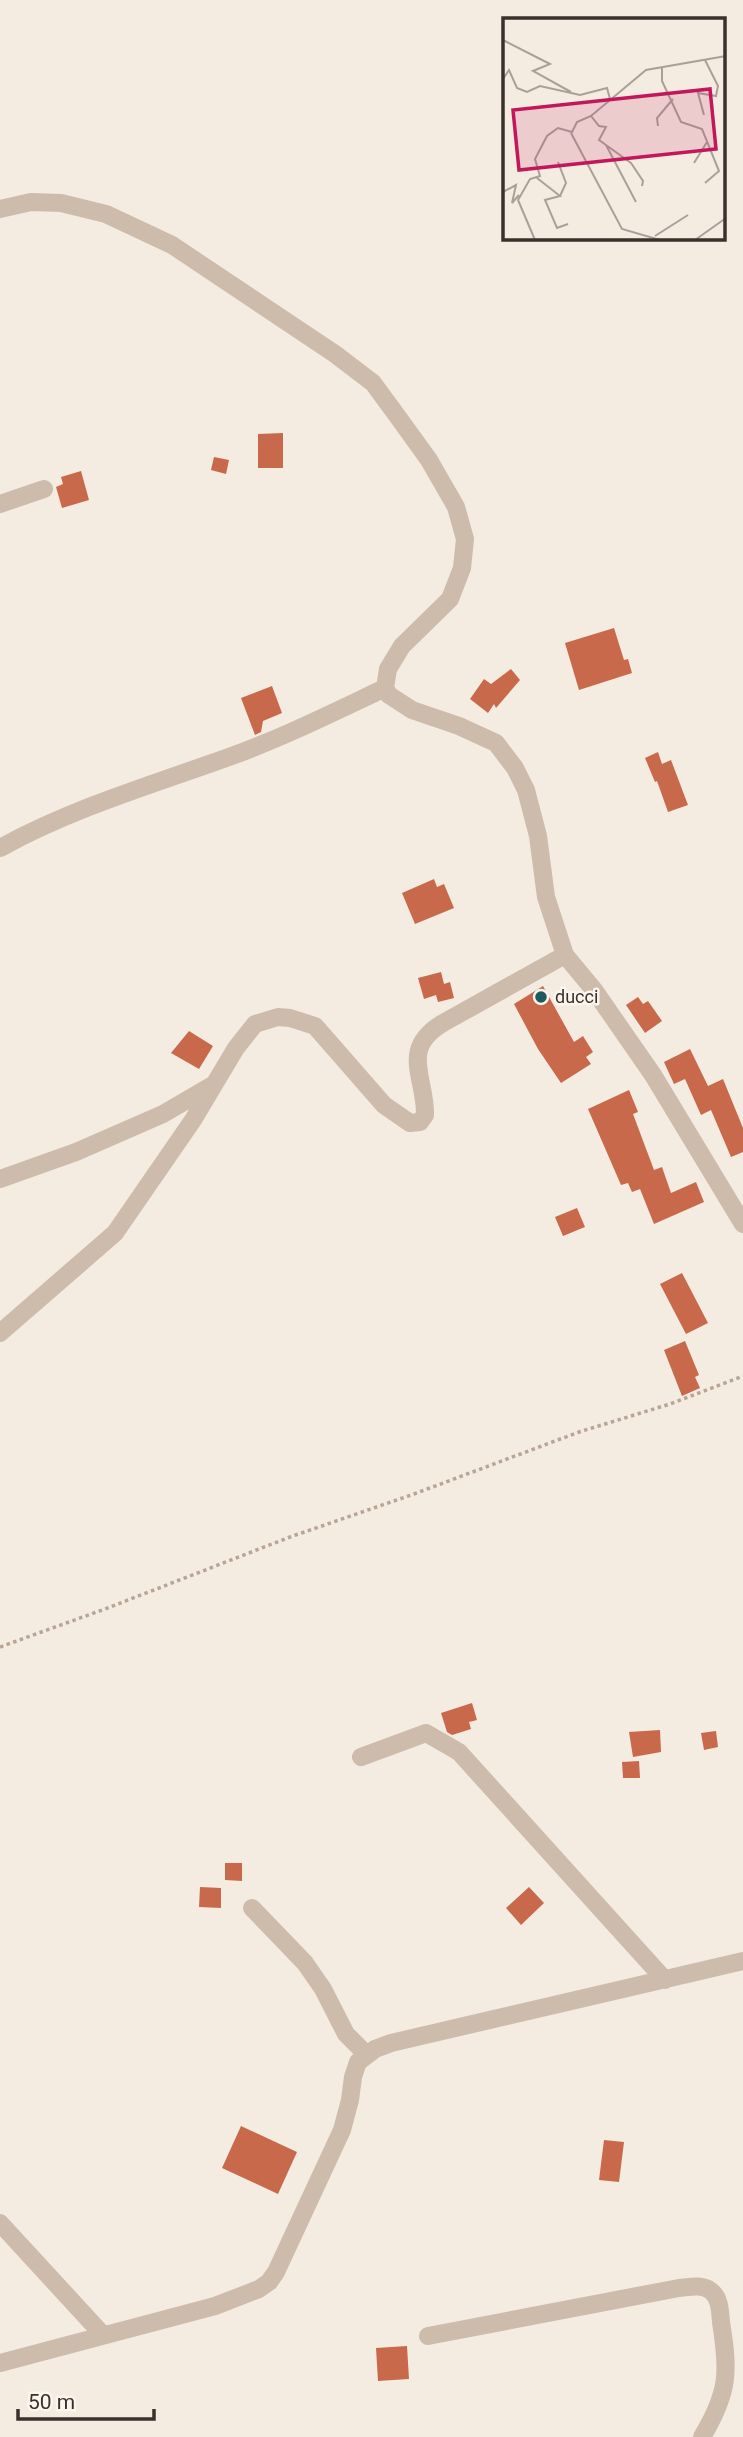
<svg xmlns="http://www.w3.org/2000/svg" width="743" height="2437" viewBox="0 0 743 2437" font-family="Roboto,sans-serif">
<style>
.building{fill:#c8694b}
.lines{fill:none;stroke-linecap:round;stroke-linejoin:round}
.path{stroke:#b9a596;stroke-width:3.5;stroke-dasharray:3.5 3.5;stroke-linecap:butt}
.minor{stroke:#cdbbac;stroke-width:18}
.poi-dot{fill:#1f5a5e;stroke:#fbf5ee;stroke-width:2.5}
.labels{text-anchor:middle;stroke-width:5;stroke-linejoin:round;paint-order:stroke}
.poi-label{font-size:18px;fill:#3b302b;stroke:#fbf5ee;text-anchor:start}
.inset-road{fill:none;stroke:#aaa098;stroke-width:2}
.view{fill:#c2185b;fill-opacity:0.15;stroke:#c2185b;stroke-width:3.5}
.inset-edge{fill:none;stroke:#3b302b;stroke-width:3.5}
</style>
<rect width="100%" height="100%" fill="#f4ebe1"/>
<!-- building -->
<path class="building" d="M283 433V468H258V434Z
M214 457 229 460 226 474 211 470Z
M81 471 89 500 62 508 56 487 63 484 61 477Z
M614 628 624 660 628 659 632 673 579 690 565 643Z
M511 669 520 680 496 708 494 704 488 713 470 699 484 679 491 684Z
M272 686 282 713 263 721 261 732 255 735 241 698Z
M658 752 662 764 671 760 688 805 668 812 657 781 655 782 645 758Z
M434 879 437 887 444 884 454 908 415 924 402 893Z
M441 972 444 984 450 982 454 998 438 1002 436 995 424 999 418 978Z
M543 986 574 1042 583 1036 593 1052 586 1057 591 1064 561 1083 538 1049 514 1004Z
M638 997 643 1004 648 1001 662 1021 645 1033 626 1005Z
M189 1031 213 1046 199 1069 171 1053Z
M690 1049 708 1086 723 1079 743 1128V1152L731 1157 711 1110 701 1115 685 1079 674 1084 664 1062Z
M629 1090 638 1112 633 1114 654 1170 662 1167 671 1193 696 1182 704 1202 654 1224 640 1189 632 1192 628 1183 621 1185 588 1109Z
M577 1208 585 1227 563 1236 555 1217Z
M682 1273 708 1323 686 1334 660 1284Z
M685 1341 699 1375 695 1377 700 1388 682 1396 664 1350Z
M472 1703 477 1720 469 1722 471 1729 452 1735 447 1732 441 1713Z
M660 1730 661 1752 633 1757 629 1732Z
M716 1731 718 1747 704 1750 701 1733Z
M639 1761 640 1778H623L622 1762Z
M225 1863H242V1881L225 1880Z
M200 1887 221 1888V1908L199 1907Z
M529 1887 544 1903 521 1925 506 1908Z
M241 2126 297 2152 278 2194 222 2168Z
M604 2140 624 2142 619 2182 599 2180Z
M407 2346 409 2379 378 2381 376 2348Z"/>
<g class="lines">
<!-- path -->
<path class="path" d="M0 1647 105 1609 290 1537 414 1494 579 1432 670 1404 743 1376"/>
<!-- minor -->
<path class="minor" d="M0 209 31 202 61 203 106 214 172 245 335 354 373 383 398 417 429 460 456 507 465 539 462 568 450 599 402 646 388 669 385 688 389 695 412 710 459 726 496 743 515 768 526 790 538 836 546 897 565 955 594 990 653 1075 743 1224
M0 504 44 489
M0 848C73 808 151 785 229 757 282 738 334 712 385 688
M0 1179 76 1152 163 1114 211 1086
M0 1333 115 1233 193 1120 236 1048 255 1024 278 1017 290 1018 315 1026 384 1105 410 1123 420 1122 425 1115C426 1078 399 1049 443 1023L565 955
M361 1757 426 1733 459 1752 665 1980
M252 1908 305 1963 323 1989 346 2034 366 2054
M0 2223 103 2335
M428 2336 679 2288C690 2287 702 2284 711 2291 720 2298 720 2311 721 2322 729 2372 729 2392 702 2437
M0 2363 215 2306 259 2289 269 2282 276 2272 342 2130 350 2100 353 2077 358 2062 375 2049 391 2043 743 1961"/>
</g>
<!-- markers -->
<circle class="poi-dot" cx="541" cy="997" r="7"/>
<g class="labels">
<!-- poi labels -->
<g class="poi-label">
<text x="555" y="1003">ducci</text>
</g>
</g>
<!-- overview -->
<g transform="translate(503 18)">
<rect width="222" height="222" fill="#f4ebe1"/>
<path class="inset-road" d="M0 22 47 46 30 53 68 74M159 50V63L178 104 199 111 216 153 202 165M0 61 6 52 14 70 24 74 37 68 77 77 104 70 107 81M201 97 195 75 213 78 215 68 202 42M88 98 96 108 103 109 96 122 128 145 140 163 139 168M155 108 154 100 170 81M68 115 119 211 157 222M103 127 133 184M55 144 63 165 57 178M191 145 204 124M34 160 57 178 42 182 54 210 65 206M0 174 13 167 9 185 16 177M152 218 185 197M32 222 15 182 27 161 37 158 32 141 44 118 55 110 69 114 74 104 88 98 143 52 223 38M192 222 223 200"/>
<path class="view" d="M207 71 213 131 16 152 10 92Z"/>
<rect width="222" height="222" class="inset-edge"/>
</g>
<!-- scale -->
<path d="M18 2409v10h136v-10" fill="none" stroke="#3b302b" stroke-width="3.5"/>
<text x="28" y="2409" font-size="21" fill="#3b302b" stroke="#fbf5ee" stroke-width="5" paint-order="stroke">50 m</text>
</svg>
